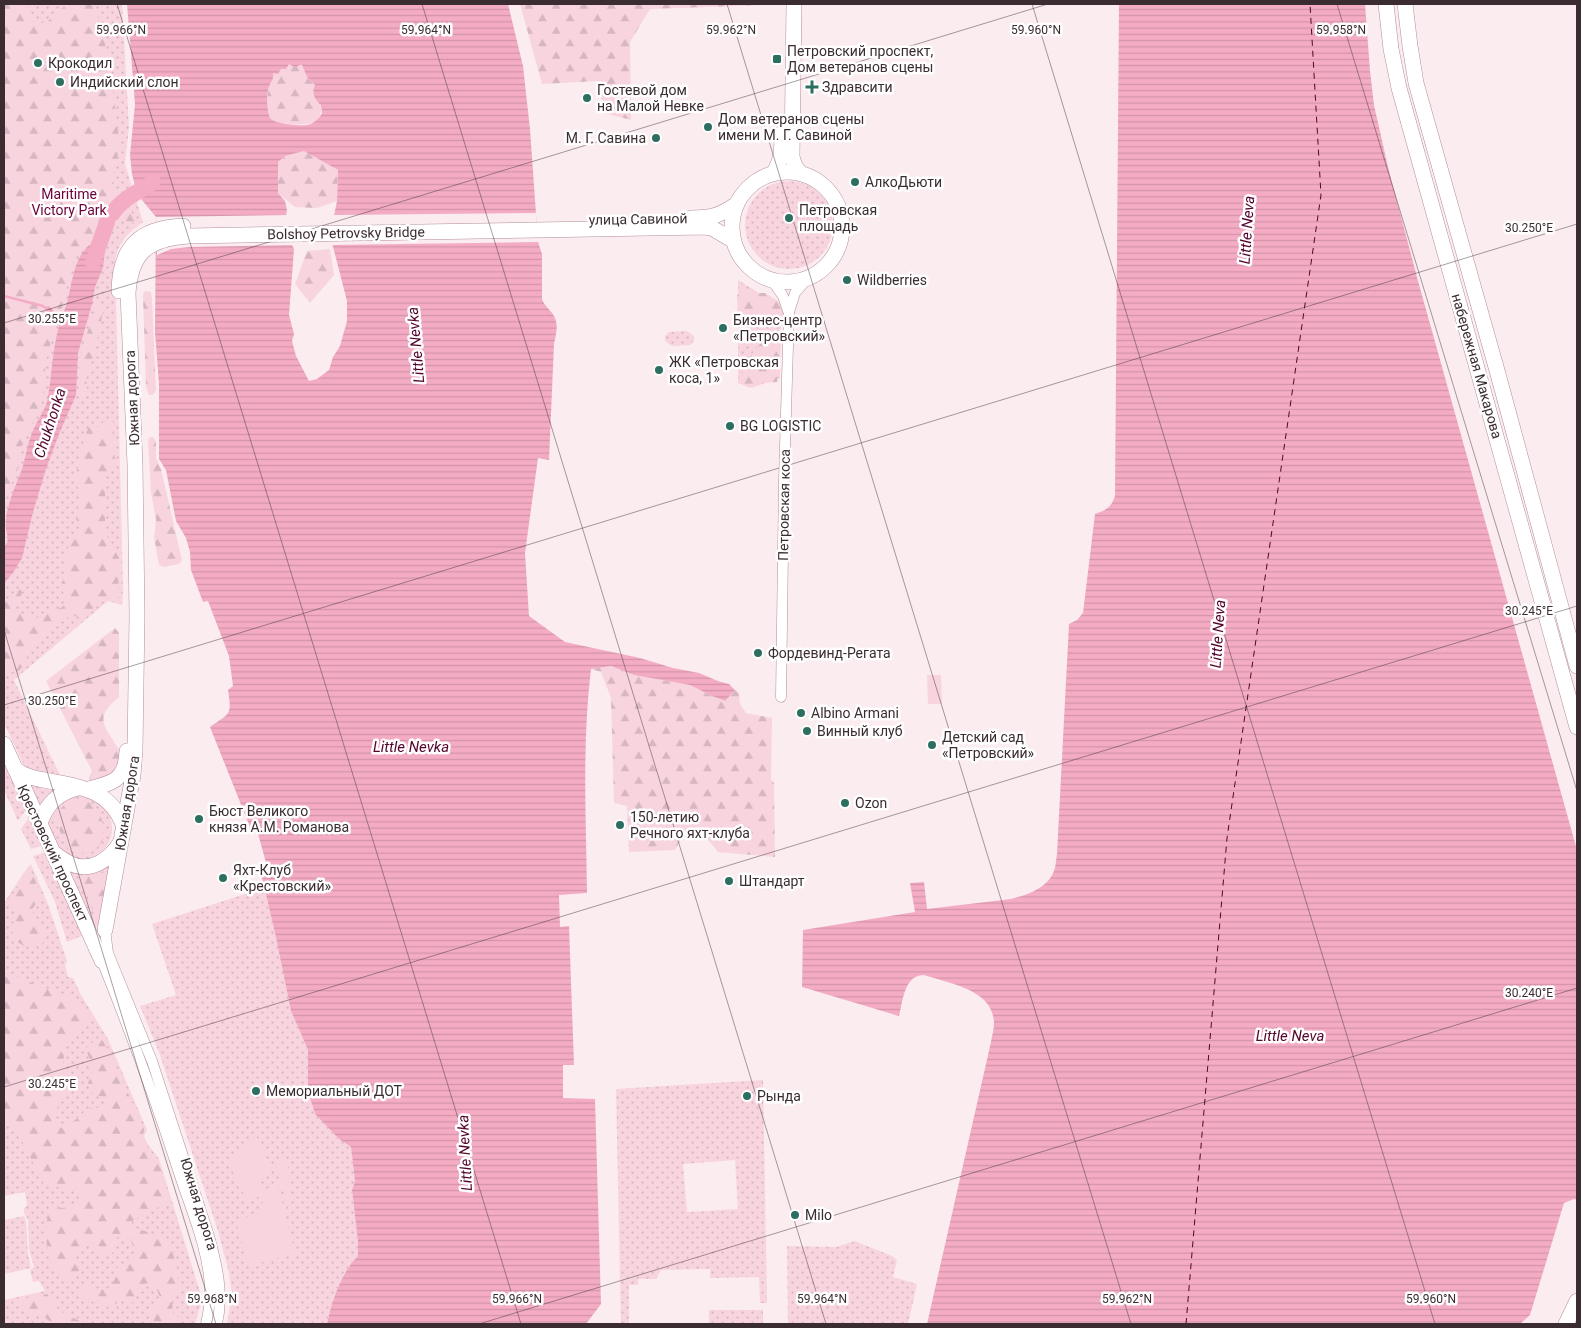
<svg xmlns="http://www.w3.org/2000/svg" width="1581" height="1328" viewBox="0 0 1581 1328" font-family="Roboto,sans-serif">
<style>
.grass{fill:url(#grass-dots);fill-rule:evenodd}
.forest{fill:url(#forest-firs)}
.pitch{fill:#f8d4df}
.water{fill:url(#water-rules);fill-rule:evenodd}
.pier{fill:#fbecf0}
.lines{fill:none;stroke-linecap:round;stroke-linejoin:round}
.stream{stroke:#f4acc4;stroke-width:2.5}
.river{stroke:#f4acc4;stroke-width:16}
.ferry{stroke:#54042d;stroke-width:1;stroke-dasharray:6 5;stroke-linecap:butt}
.street-casing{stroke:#b38f9b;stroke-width:11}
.secondary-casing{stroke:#b38f9b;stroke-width:16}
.street{stroke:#fff;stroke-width:10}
.secondary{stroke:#fff;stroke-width:15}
.ticks{fill:none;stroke:#3b2c31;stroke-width:1;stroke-opacity:0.45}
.poi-dot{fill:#2c6f61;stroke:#fefefe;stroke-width:2}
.labels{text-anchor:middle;stroke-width:5;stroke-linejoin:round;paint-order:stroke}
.poi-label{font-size:14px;fill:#3b2c31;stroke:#fefefe;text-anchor:start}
.park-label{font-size:14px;fill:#6e003b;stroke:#fefefe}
.street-label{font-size:14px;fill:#3b2c31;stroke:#fefefe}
.water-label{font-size:15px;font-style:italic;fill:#54042d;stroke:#fefefe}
.ticks-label{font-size:12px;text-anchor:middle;fill:#3b2c31;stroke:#fefefe;stroke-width:5;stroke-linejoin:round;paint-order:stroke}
</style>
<defs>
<pattern id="grass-dots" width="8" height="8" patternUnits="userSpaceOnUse" patternTransform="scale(1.25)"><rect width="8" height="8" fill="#f8d4df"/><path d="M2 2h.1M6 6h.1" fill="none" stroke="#d6b6c0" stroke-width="1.8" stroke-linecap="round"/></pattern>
<pattern id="forest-firs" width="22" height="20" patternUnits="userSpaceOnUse" patternTransform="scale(1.25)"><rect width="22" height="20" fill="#f8d4df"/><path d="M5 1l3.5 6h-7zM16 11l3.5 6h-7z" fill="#d6b6c0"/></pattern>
<pattern id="water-rules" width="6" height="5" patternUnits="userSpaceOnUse" patternTransform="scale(1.25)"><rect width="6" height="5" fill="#f4acc4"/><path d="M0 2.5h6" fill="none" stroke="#d294a9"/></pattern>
</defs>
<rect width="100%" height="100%" fill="#fbecf0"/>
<!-- grass -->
<path class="grass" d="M4 4H122L129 127 125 164 143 222C128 233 118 242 115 261L123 590 122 605 108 601 14 680 61 777 27 772 4 723Z
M745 225a44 44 0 1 1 88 0a44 44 0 1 1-88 0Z
M738 280 769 299 781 314 780 378 751 388 738 383Z
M687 331 694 336V341L690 345 672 346 665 341V336L669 332Z
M7 767 27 808 18 821 4 790V769Z
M24 779 66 789 39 811Z
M76 791C84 795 98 799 103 805 121 826 111 857 82 859 73 860 65 856 56 853L44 823 46 813Z
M31 815 44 845 31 849 21 829Z
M44 853 50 856 84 935 67 942 55 902 33 856Z
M111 863 103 925 90 928 65 868Z
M31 864 48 904 67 961 65 965 68 977 73 978 81 995 108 1039 147 1130 144 1136 147 1143 159 1159 201 1295V1304L195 1324H4V1300L45 1291 39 1281 33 1282 30 1270 34 1267 29 1249 28 1219C24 1216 24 1213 24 1208L27 1205 25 1192 4 1196V903L23 874Z
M264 888 275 933 291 1011 308 1050V1091L315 1114 339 1139 351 1147 355 1181 352 1190 358 1242V1256C342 1271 331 1303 327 1324H227L232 1293 229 1273 218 1231 159 1052 140 1006 176 995 152 924Z
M763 1080 767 1303H760L759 1277 710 1278V1269L661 1270 656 1279H638V1285H629V1324H621L616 1089ZM735 1160 738 1209 687 1212 683 1164Z
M24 1216 26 1221 28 1253 31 1268 4 1274V1220Z
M855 1241 892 1256 897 1260 893 1277 917 1284 908 1324H788L787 1246 836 1247Z
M709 1310H763V1324H709Z"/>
<!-- forest -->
<path class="forest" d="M4 4H19L28 6 34 24 47 22 67 4H98L95 6 108 56 120 145 113 174 114 196 126 205 136 218 131 225 105 206 94 236C67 251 70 288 60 314L49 305H45C43 314 50 319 55 326L46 361 42 403 22 446 19 466 4 503Z
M520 4H766V5L650 9 630 42 631 120 604 113 598 81 542 84Z
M289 64 302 65 307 77 315 85C311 93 315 100 321 105 323 125 307 125 292 124 286 124 277 123 272 121 270 119 269 116 268 114 267 109 267 91 269 87 271 81 273 79 273 72Z
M304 151 338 170 337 201 317 208 295 207 278 193V162L285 156Z
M330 249 334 275 310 303 295 284 307 251Z
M747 289 756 293H765L783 304 785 309 783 322 778 327 768 323 764 324 758 322 751 324 744 321 738 326 737 296 740 290Z
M147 291 151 292 152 298 156 390 153 395H149L146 387 143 295 144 292Z
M97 303 103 311 96 346 86 379 87 387 84 396 81 397 78 391 82 349Z
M774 333 781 341 779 369 777 382 746 384 738 383C746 362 754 345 774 333Z
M105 421 113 422 115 463 105 475V533L119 558 118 602 107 598 85 615 68 617 28 649 26 664 18 671 4 674V602L18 589 23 590 18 603 14 609C22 614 33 620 42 617 50 614 52 608 61 608L66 603 62 587 69 542 79 535 80 522 76 520 81 495C70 476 82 448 88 428L98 427Z
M150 437H153L156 442V458L161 469 182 560 179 564 164 567 159 565 154 537 156 520 151 493 148 440Z
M115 628 119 633V697C101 713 98 719 113 740 114 743 118 747 119 750 122 757 118 766 117 773L93 784 89 778 92 771 46 681Z
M611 666 634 675 690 685 712 696 724 701 735 690 739 693 740 704 746 713 772 718 771 779 774 783 775 857 718 852 698 827 684 833 675 850 629 852 627 806 614 803 611 698 601 672 591 669Z
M77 799C102 804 102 816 104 838L95 850 82 853H76L66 847 54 816 65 804Z
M30 869 42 896 32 909 35 921 45 933 42 945 26 947 12 939 15 909 8 904 24 877Z
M108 870 100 921 95 917 90 902 78 875C88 875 99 876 108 870Z
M4 968 13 975 35 984 78 1000 91 1021 65 1046 63 1065 68 1087 52 1119 63 1129 79 1117 87 1109 104 1107V1097L93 1095 88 1083C96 1068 92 1063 85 1049L100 1037 110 1053 144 1129C140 1146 153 1150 159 1163 164 1175 167 1189 170 1201L132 1221V1227L169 1239 177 1268 180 1292 172 1301 173 1313 180 1319 179 1324H152L150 1308 160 1297 155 1286 147 1283 137 1289 135 1303 122 1301 108 1307 94 1302H88L77 1292 84 1285C106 1291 113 1294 117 1268L136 1255 131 1240 120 1236 116 1238V1251L103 1257 92 1243 75 1250 73 1257 80 1270 70 1282C66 1279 61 1276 58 1272 42 1254 46 1227 49 1206L63 1208 82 1202V1195L76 1189 66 1191 59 1187 45 1186 13 1124 4 1125Z
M47 1294 64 1314 87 1324H53L42 1315 30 1314 12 1301Z"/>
<!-- pitch -->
<path class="pitch" d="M927 675H941L942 704H928Z
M256 1135 272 1172 260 1182 265 1190 277 1182 295 1253 249 1266 236 1222C247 1217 263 1213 263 1199L259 1196 249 1203 234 1176 230 1160 233 1155Z
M282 1161 286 1162 288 1167 291 1218 276 1165Z"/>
<!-- water -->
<path class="water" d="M127 4H508L523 66 530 129 538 242 542 254V299C545 307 550 309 554 316 559 325 556 334 554 344L549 460 538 458 525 553 529 616 565 642 640 658 673 668 699 673 718 681 729 684 735 690 725 701 712 696 690 685 634 675 611 666 591 669C582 743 586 819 587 893L559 895 560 927 569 926 574 1065H563V1098L595 1099 601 1304 586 1324H327C331 1303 342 1271 358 1256V1242L352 1190 355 1181 351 1147 339 1139 315 1114 308 1091V1050L291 1011 275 933 261 874 268 870 257 830 252 832 210 727C230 713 232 716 228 690L233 686 229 656 208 601 203 602 191 570 190 552 186 538 176 521 166 470 159 459V384L155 332 156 217 137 194 132 174 130 155 135 104ZM289 64 296 68 299 65H302L307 77 315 85C311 93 315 100 321 105 321 107 322 110 322 113 320 118 313 124 307 125 300 126 274 124 270 118 267 113 266 92 269 87 271 81 274 80 273 73L278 74 281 69H286ZM304 151 338 170 337 201 330 235 347 301V321L340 346 333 357 329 370 317 379 309 381 296 356 292 341 294 334 289 315 294 249 284 229 287 210 285 201 278 193V162L285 156Z
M1119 4H1365L1370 71 1374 105 1388 167 1418 281 1577 850V1200L1574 1199 1564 1203 1530 1315 1520 1324H927L991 1042C992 1036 994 1029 994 1023 993 989 950 984 924 975 904 975 903 1001 899 1016L802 987 803 930 915 912 910 883 924 882 927 909 1011 899C1027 895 1048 888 1054 871 1056 866 1056 859 1057 854L1069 624 1077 620 1083 613 1095 514C1106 510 1111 508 1115 496Z
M96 241 100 242 105 250 103 268 95 287 92 304 78 353 76 395 59 434 46 469 33 512 22 558 14 571 4 584V547L7 543 8 537C0 517 15 489 22 469 26 457 27 445 32 433 36 422 44 412 47 402 52 377 52 351 59 326L47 313 46 308 49 306 59 317 62 316C74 293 69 254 96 241Z"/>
<!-- pier -->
<path class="pier" d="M536 213 538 242 330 245 328 235 332 215Z
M289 215 286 229 295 245 189 247 171 249 157 255 156 217Z"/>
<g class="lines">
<!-- stream -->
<path class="stream" d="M4 296 43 306 47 309"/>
<!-- river -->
<path class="river" d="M112 214C121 199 139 192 153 182
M93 262 107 222"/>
<!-- ferry -->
<path class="ferry" d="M1186 1324 1227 838 1321 195 1310 4"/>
<defs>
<path id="street" d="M771 279 783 296 788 311
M781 697 784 480 789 312 795 293 809 277
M105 930 108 953 152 1061 209 1236C217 1265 224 1294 217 1324
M102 961C130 1031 156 1101 179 1173 191 1210 209 1250 210 1290 211 1302 208 1313 206 1324"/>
<path id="secondary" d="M794 4 792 157 795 166 801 174
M1386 4 1391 49 1399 88 1577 727
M1405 4 1410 46 1416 83 1498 374 1577 666
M732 227a55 55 0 1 1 110 0a55 55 0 1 1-110 0Z
M773 174C782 160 782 149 782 133
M691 218C713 218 718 216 737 204
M119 291C120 247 139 228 183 226
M4 744 102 961
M15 769C24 776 33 778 44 780 79 787 110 788 124 827
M89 789C113 783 126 780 127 751
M40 823C47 803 58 793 78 788
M54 853C59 857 65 861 71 864 91 873 110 859 120 843
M105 930 133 775 135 750 137 615 135 465 128 293C131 252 148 239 188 236L705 227 712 228 734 241
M1566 1324 1577 1301"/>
</defs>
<!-- street casing -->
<use href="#street" class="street-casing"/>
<!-- secondary casing -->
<use href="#secondary" class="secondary-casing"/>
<!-- street -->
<use href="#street" class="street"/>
<!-- secondary -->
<use href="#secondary" class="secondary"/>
</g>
<!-- ticks -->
<path class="ticks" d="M117 4 521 1324M422 4 826 1324M727 4 1131 1324M1032 4 1435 1324M1337 4 1577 791M4 323 1048 4M4 630 216 1324M4 705 1577 224M4 1087 1577 606M479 1324 1577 988"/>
<!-- markers -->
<g class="poi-dot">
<rect x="772" y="54" width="10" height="10" rx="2.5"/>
<circle cx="38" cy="63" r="5"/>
<circle cx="60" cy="82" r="5"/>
<path d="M809.5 79.5h5v5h5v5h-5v5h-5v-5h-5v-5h5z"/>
<circle cx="587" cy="98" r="5"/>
<circle cx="708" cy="127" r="5"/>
<circle cx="656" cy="138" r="5"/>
<circle cx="855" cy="182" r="5"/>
<circle cx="789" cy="218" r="5"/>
<circle cx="847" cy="280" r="5"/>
<circle cx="723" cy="328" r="5"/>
<circle cx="659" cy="370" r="5"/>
<circle cx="730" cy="426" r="5"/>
<circle cx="758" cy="653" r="5"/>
<circle cx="801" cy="713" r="5"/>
<circle cx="807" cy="731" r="5"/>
<circle cx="932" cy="745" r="5"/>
<circle cx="845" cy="803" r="5"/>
<circle cx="199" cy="819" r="5"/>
<circle cx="620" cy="825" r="5"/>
<circle cx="223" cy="878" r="5"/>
<circle cx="729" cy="881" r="5"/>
<circle cx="256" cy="1091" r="5"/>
<circle cx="747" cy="1096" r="5"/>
<circle cx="795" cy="1215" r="5"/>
</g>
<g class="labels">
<!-- poi labels -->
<g class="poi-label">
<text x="787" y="56">Петровский проспект,<tspan x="787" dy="16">Дом ветеранов сцены</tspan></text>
<text x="48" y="68">Крокодил</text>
<text x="70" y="87">Индийский слон</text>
<text x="822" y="92">Здравсити</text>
<text x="597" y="95">Гостевой дом<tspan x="597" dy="16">на Малой Невке</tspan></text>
<text x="718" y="124">Дом ветеранов сцены<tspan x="718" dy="16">имени М. Г. Савиной</tspan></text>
<text x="646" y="143" text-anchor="end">М. Г. Савина</text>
<text x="865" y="187">АлкоДьюти</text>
<text x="799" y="215">Петровская<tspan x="799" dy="16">площадь</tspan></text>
<text x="857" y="285">Wildberries</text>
<text x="733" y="325">Бизнес-центр<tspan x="733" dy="16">«Петровский»</tspan></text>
<text x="669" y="367">ЖК «Петровская<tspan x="669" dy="16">коса, 1»</tspan></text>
<text x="740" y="431">BG LOGISTIC</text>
<text x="768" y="658">Фордевинд-Регата</text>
<text x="811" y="718">Albino Armani</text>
<text x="817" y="736">Винный клуб</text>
<text x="942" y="742">Детский сад<tspan x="942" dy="16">«Петровский»</tspan></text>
<text x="855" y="808">Ozon</text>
<text x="209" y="816">Бюст Великого<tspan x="209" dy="16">князя А.М. Романова</tspan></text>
<text x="630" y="822">150-летию<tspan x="630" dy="16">Речного яхт-клуба</tspan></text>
<text x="233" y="875">Яхт-Клуб<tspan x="233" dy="16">«Крестовский»</tspan></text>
<text x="739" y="886">Штандарт</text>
<text x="266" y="1096">Мемориальный ДОТ</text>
<text x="757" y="1101">Рында</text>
<text x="805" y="1220">Milo</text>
</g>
<!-- park labels -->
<g class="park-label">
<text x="69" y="199">Maritime<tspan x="69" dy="16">Victory Park</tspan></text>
</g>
<!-- street labels -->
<g class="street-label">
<text transform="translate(638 219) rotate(-1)" y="5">улица Савиной</text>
<text transform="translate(346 233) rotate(-1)" y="5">Bolshoy Petrovsky Bridge</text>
<text transform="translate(1477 366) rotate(74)" y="5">набережная Макарова</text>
<text transform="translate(132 398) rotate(-93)" y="5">Южная дорога</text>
<text transform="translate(784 505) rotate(-89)" y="5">Петровская коса</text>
<text transform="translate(127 803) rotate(-81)" y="5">Южная дорога</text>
<text transform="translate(53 853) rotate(65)" y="5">Крестовский проспект</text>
<text transform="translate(199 1204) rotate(73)" y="5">Южная дорога</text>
</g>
<!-- water labels -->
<g class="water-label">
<text transform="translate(1247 230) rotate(-86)" y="5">Little Neva</text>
<text transform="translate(416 345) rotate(-95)" y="5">Little Nevka</text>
<text transform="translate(50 423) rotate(-72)" y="5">Chukhonka</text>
<text transform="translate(1218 634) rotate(-86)" y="5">Little Neva</text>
<text x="411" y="752">Little Nevka</text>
<text x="1290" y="1041">Little Neva</text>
<text transform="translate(465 1153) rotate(-93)" y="5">Little Nevka</text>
</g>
</g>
<g class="ticks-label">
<text x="121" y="34">59.966°N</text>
<text x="426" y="34">59.964°N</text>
<text x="731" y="34">59.962°N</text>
<text x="1036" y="34">59.960°N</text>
<text x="1341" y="34">59.958°N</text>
<text x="1529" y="232">30.250°E</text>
<text x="52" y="323">30.255°E</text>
<text x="1529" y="615">30.245°E</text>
<text x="52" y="705">30.250°E</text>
<text x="1529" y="997">30.240°E</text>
<text x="52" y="1088">30.245°E</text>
<text x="212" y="1303">59.968°N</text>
<text x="517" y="1303">59.966°N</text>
<text x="822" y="1303">59.964°N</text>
<text x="1127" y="1303">59.962°N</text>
<text x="1431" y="1303">59.960°N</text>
</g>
<!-- border -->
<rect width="1581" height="1328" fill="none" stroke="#3b2c31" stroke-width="10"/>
</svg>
